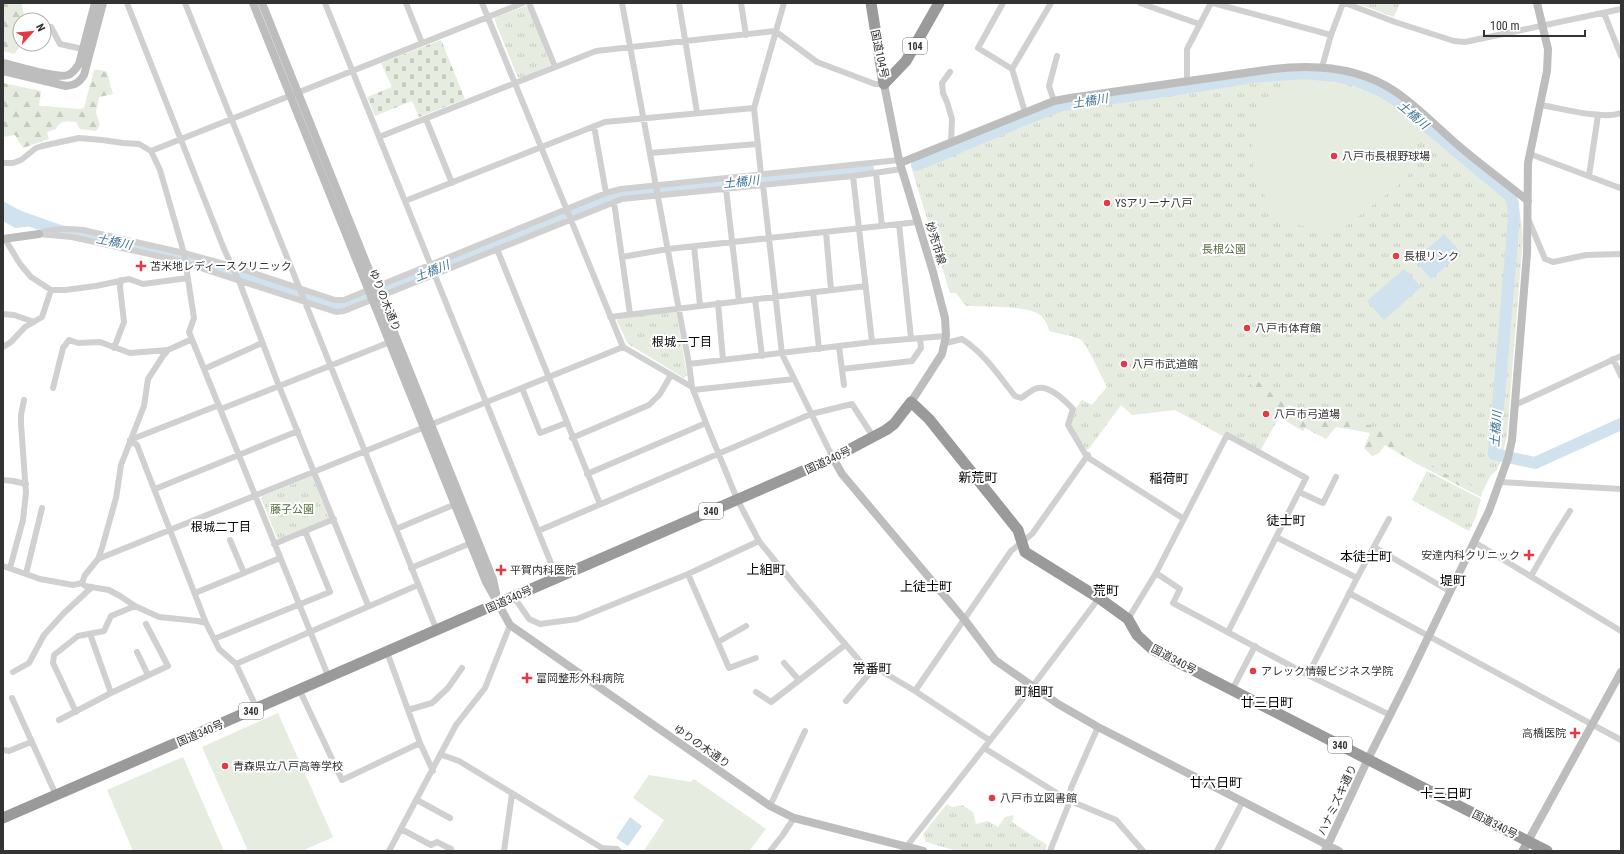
<svg xmlns="http://www.w3.org/2000/svg" width="1624" height="854" viewBox="0 0 1624 854" font-family="'Roboto Condensed','Noto Sans JP',sans-serif">
<style>
.grass{fill:url(#grass-tufts)}
.forest{fill:url(#forest-firs)}
.cemetery{fill:url(#cemetery-stones)}
.pitch{fill:#e6ecdf}
.water{fill:#cfe2ee}
.lines{fill:none;stroke-linecap:round;stroke-linejoin:round}
.river{stroke:#cfe2ee;stroke-width:12}
.street{stroke:#d0d0d0;stroke-width:6}
.secondary{stroke:#bdbdbd;stroke-width:8}
.primary{stroke:#ababab;stroke-width:9}
.highway{stroke:#9a9a9a;stroke-width:11}
.poi-dot{fill:#e63946;stroke:#fff;stroke-width:1.5}
.labels{text-anchor:middle;stroke-width:4;stroke-linejoin:round;paint-order:stroke}
.shield{fill:#fff;stroke:#707070;stroke-width:1}
.shield-label{font-size:10px;font-weight:bold;fill:#333}
.street-label{font-size:11px;fill:#333;stroke:#fff}
.poi-label{font-size:11px;fill:#333;stroke:#fff;text-anchor:start}
.park-label{font-size:11px;fill:#56703f;stroke:#fff}
.water-label{font-size:12px;font-style:italic;fill:#3f7597;stroke:#fff}
.neighbourhood-label{font-size:12px;fill:#000;stroke:#fff}
.quarter-label{font-size:13px;fill:#000;stroke:#fff}
</style>
<defs>
<pattern id="grass-tufts" width="24" height="20" patternUnits="userSpaceOnUse"><rect width="24" height="20" fill="#e6ecdf"/><path d="M3 7l-1-3M5 7V3M7 7l1-3M15 17l-1-3M17 17v-4M19 17l1-3" fill="none" stroke="#c6cbc0"/></pattern>
<pattern id="forest-firs" width="22" height="20" patternUnits="userSpaceOnUse"><rect width="22" height="20" fill="#e6ecdf"/><path d="M5 1l3.5 6h-7zM16 11l3.5 6h-7z" fill="#c6cbc0"/></pattern>
<pattern id="cemetery-stones" width="16" height="16" patternUnits="userSpaceOnUse"><rect width="16" height="16" fill="#e6ecdf"/><path d="M2 7V4a2 2 0 0 1 4 0v3zM10 15v-3a2 2 0 0 1 4 0v3z" fill="#c6cbc0"/></pattern>
</defs>
<rect width="100%" height="100%" fill="#fff"/>
<!-- grass -->
<path class="grass" d="M1356 3H1400L1394 17Z
M525 6 528 7 550 64V66L520 79 518 78 495 21V18Z
M1293 71C1332 73 1362 77 1395 98L1510 193C1520 207 1522 221 1523 238L1507 435 1502 457 1497 470 1491 475 1483 491 1454 480 1421 461 1379 429 1341 418 1286 405 1260 451 1226 432 1223 436 1175 410 1132 415 1121 405 1088 450 1086 449 1070 425 1075 409 1082 400 1092 405 1107 387C1102 378 1086 342 1080 339 1071 335 1059 334 1049 331 1048 325 1045 319 1040 315 1027 305 984 307 966 306L956 293H950L912 170 913 165 957 148 958 145 1061 103 1251 75Z
M674 312H676L687 375 684 378 630 345 627 342 617 321 619 318Z
M1427 471 1481 499 1476 517 1469 531 1412 500Z
M312 476H314L330 516 329 518 279 539 277 538 261 498 263 496Z
M947 804 952 807 962 805 973 812 976 824 988 821 998 827 1005 817 1014 815 1012 822 1047 845 1045 851H957L926 842 923 834Z"/>
<!-- forest -->
<path class="forest" d="M3 3H23L22 5 25 20H20V44H22L14 54 3 51Z
M94 70H101L107 72 113 94 99 97 96 112 100 125 96 131 80 129 76 122C68 121 60 120 56 129L47 132 49 139 23 148 15 135 3 137V83L41 91 39 106 81 109 84 108Z
M1252 373 1262 386 1289 407 1313 414 1343 417 1381 429 1423 460 1454 479 1483 490 1481 497 1417 464 1385 445 1379 453 1372 456 1364 448 1370 433 1336 427 1326 439 1305 428 1303 431 1282 419 1284 414 1263 401 1247 377Z"/>
<!-- cemetery -->
<path class="cemetery" d="M441 40 465 99 419 117 412 101 375 116 367 97 392 87 381 63Z"/>
<!-- pitch -->
<path class="pitch" d="M1315 75 1334 78 1401 115C1403 119 1406 120 1409 124 1414 131 1417 157 1414 165 1413 171 1408 173 1406 179L1346 226 1328 234 1325 228C1315 227 1301 227 1292 223 1266 210 1248 170 1253 142 1254 135 1257 128 1259 121 1265 102 1276 85 1296 80 1301 78 1309 79 1314 80Z
M278 713 333 837 302 851H248L202 747Z
M183 757 224 851H133L107 790Z
M649 775 691 782 694 779 766 829 749 851H644L664 820 633 798Z"/>
<!-- water -->
<path class="water" d="M3 201 43 223V225L15 228 3 221Z
M1444 234 1461 253 1431 279 1415 260Z
M1404 269 1421 287 1384 320 1367 301Z
M630 817 642 826 628 846 616 838Z"/>
<g class="lines">
<!-- river -->
<path class="river" d="M917 165 1023 120 1062 105 1178 89 1252 77 1303 73 1336 76 1358 81 1381 91 1394 99 1510 196 1513 204 1514 217 1494 454 1535 463 1621 424
M3 211 60 231 171 254 340 308 618 195 868 169"/>
<!-- street -->
<path class="street" d="M127 3 224 249 239 281 279 386 368 605
M185 3 437 631
M325 3 557 578
M406 3 422 43
M482 3 623 347
M529 3 555 67
M622 3 689 364 692 387 706 423 737 499 759 541 797 588 870 673 878 669 915 691 989 740
M679 3 697 112
M741 3 746 35
M1003 3 978 48 1012 69
M1140 3 1199 24
M1213 3 1331 35
M1345 3 1395 22 1454 41 1465 42 1621 9
M1604 13 1621 56
M51 27 60 44 87 50
M1322 67 1331 35 1343 3
M950 72 942 83 943 93 947 102 952 119 951 142
M1187 80V49L1211 3
M1054 101 1049 86 1057 56
M1540 105C1561 108 1602 120 1621 113
M1025 112 1012 69 1051 3
M426 119 452 183
M594 126 606 193
M379 137 596 51 775 31 817 62 875 84H884
M151 151 523 3
M650 153 757 144
M1530 154 1620 188 1621 187
M3 163H13L21 160 36 148 42 146 79 138 102 140 123 143 139 144 151 151 160 170 184 253 194 318 189 332 329 678
M876 173 882 226
M761 174 754 108 784 3
M853 176 872 342
M1589 176 1598 115
M763 185 782 354 833 458
M726 189 739 301
M405 201 605 122 754 108
M614 202 630 314
M1529 221 1545 259 1553 262 1586 255 1621 254
M899 224 911 338
M43 232C56 228 70 229 83 230L184 253 232 266 335 300H344L606 193 621 189 899 160
M826 232 831 290
M39 234 72 237 176 260 336 312 344 311 622 199 853 176 902 169
M5 239 20 264 31 277 51 290H65L96 286 129 279 143 284 188 278
M694 246 700 305
M497 249 600 504
M622 257 668 249 918 222
M813 292 819 349
M755 299 762 356
M718 303 723 360
M3 314 14 315 34 322
M610 317 866 286
M192 339 168 350 163 356 148 379 144 406 121 465 116 498 102 548 98 559 85 575 82 583 85 586 109 590 120 596 135 606 159 617 198 621 206 623
M946 343 962 339C984 353 999 376 1015 396L1021 398C1026 395 1030 391 1035 389 1048 383 1065 401 1073 409L1068 425 1087 457 1184 519
M3 347 11 342 25 327 42 317 51 290
M839 347 844 385
M114 348 124 322 120 287 121 280
M1613 359 1621 376
M689 364 872 342 946 336
M204 369 262 343
M842 369 912 361 921 348 920 338
M53 388 63 348 69 340 78 343 100 342 130 353 168 350
M522 388 540 433 566 423
M693 390 794 379
M219 405 130 440 137 445 206 623 219 649 236 664 257 709
M1515 405 1621 356
M221 409 390 342
M572 438 649 405 660 394 671 375
M587 474 706 423
M3 480 13 481 26 484
M1500 482 1621 489
M155 489 298 431
M1299 492 1323 503 1336 477
M396 529 458 503
M538 531 811 414 852 404 874 438
M1276 537 1357 578
M230 540 244 573
M1474 542 1621 631
M274 544 334 519
M1374 547 1451 592
M98 559 623 347 692 387
M3 566 40 579 73 585 82 583
M10 568 23 520 26 493 21 424V415L24 400
M411 568 471 543
M1156 573 1180 589 1173 603 1308 675 1390 715
M26 574 42 508
M688 574 729 668 756 658
M1531 576 1553 538 1570 511
M195 593 280 558
M1349 593 1621 740
M514 597 529 619 540 624 577 619 688 574 759 541
M1128 619 1156 573 1227 435 1306 478 1228 632
M214 639 330 592 305 531
M718 642 746 626
M137 652 148 675
M387 652 420 743 433 771
M784 663 799 680
M236 664 418 585
M13 672 29 663 44 635 64 613 92 587
M1308 675 1357 578 1389 519
M1232 690 1255 646
M300 691 342 780 420 743
M915 691 1011 551 1032 534 1088 455
M756 692 771 702 845 645
M111 693 168 666 146 624
M12 698 56 795
M846 701 870 673
M408 710 432 703 448 688 462 668
M76 712 53 663 54 655 78 636 104 631 111 616 135 606
M59 720 111 693 90 634
M984 748 1068 800 1116 820 1143 851
M3 750 9 751 31 742
M442 755 459 761 602 848 617 849 619 851
M417 800 450 818
M770 806 805 731
M401 829 431 845 437 842 451 849
M389 851 456 725 485 688 510 625
M504 851 512 794
M770 851 782 836 794 818
M903 851 1032 687 1099 598
M1050 851 1068 806 1071 788 1098 727
M1217 851 1243 801"/>
<!-- secondary -->
<path class="secondary" d="M253 3 486 582 510 625 770 806 794 818 923 851
M262 3 493 579 496 593
M3 63C17 66 55 79 68 75 73 73 76 69 79 64L95 3
M3 71 66 86C75 85 79 83 84 75L103 3
M884 84 899 160 933 272 945 318 946 336 942 354 911 402
M900 163 1054 101 1070 98 1273 69C1315 64 1360 67 1396 92 1418 107 1438 128 1459 146 1481 165 1505 182 1528 201
M3 239 39 234
M833 458 842 474 964 619 995 660 1058 704 1098 727 1339 851
M1528 841 1621 672
M1325 851 1368 759 1407 681 1489 511 1508 458 1512 440 1527 253 1528 163 1547 71 1548 49 1537 3"/>
<!-- primary -->
<path class="primary" d="M1523 851 1528 841"/>
<!-- highway -->
<path class="highway" d="M871 3 884 84
M884 84 906 61 939 3
M3 818 833 458 886 430 894 424 911 402 929 419 1018 530 1025 552 1099 598 1128 619 1137 635 1152 649 1547 851"/>
</g>
<!-- markers -->
<g class="poi-dot">
<circle cx="1334" cy="156" r="4"/>
<circle cx="1107" cy="203" r="4"/>
<circle cx="1396" cy="256" r="4"/>
<path d="M139 260h4v4h4v4h-4v4h-4v-4h-4v-4h4z"/>
<circle cx="1247" cy="328" r="4"/>
<circle cx="1124" cy="364" r="4"/>
<circle cx="1266" cy="414" r="4"/>
<path d="M1527 549h4v4h4v4h-4v4h-4v-4h-4v-4h4z"/>
<path d="M499 564h4v4h4v4h-4v4h-4v-4h-4v-4h4z"/>
<circle cx="1253" cy="671" r="4"/>
<path d="M525 672h4v4h4v4h-4v4h-4v-4h-4v-4h4z"/>
<path d="M1573 727h4v4h4v4h-4v4h-4v-4h-4v-4h4z"/>
<circle cx="225" cy="766" r="4"/>
<circle cx="992" cy="798" r="4"/>
</g>
<g class="labels">
<!-- shield labels -->
<g class="shield">
<rect x="903" y="38" width="24" height="16" rx="3"/>
<rect x="699" y="503" width="24" height="16" rx="3"/>
<rect x="239" y="703" width="24" height="16" rx="3"/>
<rect x="1328" y="737" width="24" height="16" rx="3"/>
</g>
<g class="shield-label">
<text x="915" y="50">104</text>
<text x="711" y="515">340</text>
<text x="251" y="715">340</text>
<text x="1340" y="749">340</text>
</g>
<!-- street labels -->
<g class="street-label">
<text transform="translate(880 54) rotate(78)" y="4">国道104号</text>
<text transform="translate(936 243) rotate(73)" y="4">妙売市線</text>
<text transform="translate(385 300) rotate(68)" y="4">ゆりの木通り</text>
<text transform="translate(828 460) rotate(-25)" y="4">国道340号</text>
<text transform="translate(509 599) rotate(-24)" y="4">国道340号</text>
<text transform="translate(1174 659) rotate(28)" y="4">国道340号</text>
<text transform="translate(200 733) rotate(-23)" y="4">国道340号</text>
<text transform="translate(702 746) rotate(35)" y="4">ゆりの木通り</text>
<text transform="translate(1337 800) rotate(-65)" y="4">ハナミズキ通り</text>
<text transform="translate(1495 824) rotate(27)" y="4">国道340号</text>
</g>
<!-- poi labels -->
<g class="poi-label">
<text x="1342" y="160">八戸市長根野球場</text>
<text x="1115" y="207">YSアリーナ八戸</text>
<text x="1404" y="260">長根リンク</text>
<text x="150" y="270">苫米地レディースクリニック</text>
<text x="1255" y="332">八戸市体育館</text>
<text x="1132" y="368">八戸市武道館</text>
<text x="1274" y="418">八戸市弓道場</text>
<text x="1520" y="559" text-anchor="end">安達内科クリニック</text>
<text x="510" y="574">平賀内科医院</text>
<text x="1261" y="675">アレック情報ビジネス学院</text>
<text x="536" y="682">富岡整形外科病院</text>
<text x="1566" y="737" text-anchor="end">高橋医院</text>
<text x="233" y="770">青森県立八戸高等学校</text>
<text x="1000" y="802">八戸市立図書館</text>
</g>
<!-- park labels -->
<g class="park-label">
<text x="1224" y="253">長根公園</text>
<text x="292" y="513">藤子公園</text>
</g>
<!-- water labels -->
<g class="water-label">
<text transform="translate(1090 101) rotate(-9)" y="4">土橋川</text>
<text transform="translate(1413 115) rotate(40)" y="4">土橋川</text>
<text transform="translate(741 182) rotate(-6)" y="4">土橋川</text>
<text transform="translate(114 242) rotate(11)" y="4">土橋川</text>
<text transform="translate(432 271) rotate(-22)" y="4">土橋川</text>
<text transform="translate(1496 429) rotate(-86)" y="4">土橋川</text>
</g>
<!-- neighbourhood labels -->
<g class="neighbourhood-label">
<text x="682" y="346">根城一丁目</text>
<text x="221" y="531">根城二丁目</text>
</g>
<!-- quarter labels -->
<g class="quarter-label">
<text x="978" y="482">新荒町</text>
<text x="1169" y="483">稲荷町</text>
<text x="1286" y="525">徒士町</text>
<text x="1366" y="561">本徒士町</text>
<text x="766" y="574">上組町</text>
<text x="1453" y="585">堤町</text>
<text x="926" y="591">上徒士町</text>
<text x="1106" y="595">荒町</text>
<text x="872" y="673">常番町</text>
<text x="1034" y="696">町組町</text>
<text x="1267" y="707">廿三日町</text>
<text x="1216" y="787">廿六日町</text>
<text x="1446" y="798">十三日町</text>
</g>
</g>
<!-- border -->
<rect width="1624" height="854" fill="none" stroke="#333333" stroke-width="8"/>
<!-- north arrow -->
<g transform="translate(32 32) rotate(63)"><circle r="19" fill="#ffffff" stroke="#adadad"/>
<path d="M0-3L7 15L0 10L-7 15Z" fill="#e63946"/>
<text y="-6" font-size="11" font-weight="bold" text-anchor="middle" fill="#333333">N</text>
</g>
<!-- scale -->
<path d="M1484 30v6h101v-6" fill="none" stroke="#333333" stroke-width="2"/>
<text x="1490" y="30" font-size="12" fill="#333333" stroke="#ffffff" stroke-width="3" paint-order="stroke">100 m</text>
</svg>
